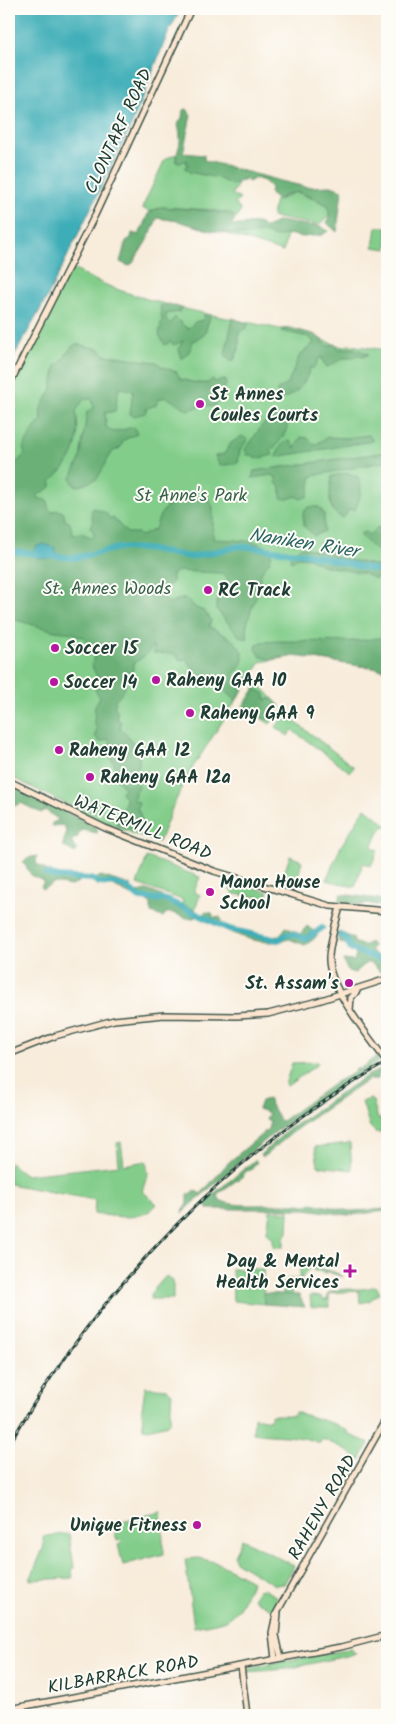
<svg xmlns="http://www.w3.org/2000/svg" width="396" height="1724" viewBox="0 0 396 1724" font-family="Kalam,sans-serif">
<style>
.green{fill:#83cd8b;stroke:#518560}
.forest{fill:#6ab077;stroke:#447656}
.water{fill:#3dadb7;stroke:#2e7576}
.lines{fill:none;stroke-linecap:round;stroke-linejoin:round}
.river{stroke:#3dadb7;stroke-width:6}
.secondary-casing{stroke:#40574d;stroke-width:8}
.secondary{stroke:#fce5cf;stroke-width:5}
.rail-casing{stroke:#1f3d34;stroke-width:3}
.rail{stroke:#fdfcf7;stroke-width:1;stroke-dasharray:4;stroke-linecap:butt}
.secondary-bridge-casing{stroke:#40574d;stroke-width:8;stroke-linecap:butt}
.secondary-bridge{stroke:#fce5cf;stroke-width:5}
.poi-dot{fill:#b5179e;stroke:#fdfcf7;stroke-width:2}
.labels{text-anchor:middle;stroke-width:4;stroke-linejoin:round;paint-order:stroke}
.street-label{font-size:18px;fill:#1f3d34;stroke:#fdfcf7}
.poi-label{font-size:18px;font-weight:bold;fill:#1f3d34;stroke:#fdfcf7;text-anchor:start}
.park-label{font-size:18px;fill:#38614a;stroke:#fdfcf7}
.water-label{font-size:19px;font-style:italic;fill:#2a6462;stroke:#fdfcf7}
</style>
<rect width="100%" height="100%" fill="#fdfcf7"/>
<filter id="ink" filterUnits="userSpaceOnUse"><feTurbulence type="fractalNoise" baseFrequency=".02" numOctaves="2"/><feDisplacementMap in="SourceGraphic" scale="10" xChannelSelector="R" yChannelSelector="G"/><feConvolveMatrix kernelMatrix="1 2 1 2 8 2 1 2 1" color-interpolation-filters="sRGB"/></filter>
<filter id="wash" filterUnits="userSpaceOnUse"><feTurbulence type="fractalNoise" baseFrequency=".0096" numOctaves="4" result="noise"/><feDisplacementMap in="SourceGraphic" scale="20" xChannelSelector="R" yChannelSelector="G"/><feGaussianBlur stdDeviation="1.12" result="paint"/><feColorMatrix in="noise" values="0 0 0 0 0 0 0 0 0 0 0 0 0 0 0 0 0 1.4 0 .05"/><feComposite in="paint" operator="in"/></filter>
<g filter="url(#wash)">
<rect width="100%" height="100%" fill="#f8ecdb"/>
<!-- green -->
<path class="green" d="M176 154V162L187 159 186 169C196 174 207 173 218 178 226 181 229 185 238 184L232 194 240 199 235 203 241 211 236 218 233 215 212 210 161 207 150 212 142 208 165 159Z
M296 192 328 205 330 215 319 225 272 217 275 200C283 200 288 194 296 192Z
M376 227H387V249L373 247Z
M217 231 245 235 265 232 276 237 287 234 283 252Z
M74 269C125 301 220 316 280 329L290 328 316 335 320 339 343 347 349 345 387 350V670L296 656 261 662 191 770 173 806 159 842 141 837 95 818 9 776V392L68 274Z
M258 683 281 707 270 724 243 706Z
M284 717 294 721 354 767 350 772 292 730 288 736 276 727Z
M365 808 387 825 380 830 372 847 378 850 371 866 363 863 355 887 326 880 341 846Z
M290 856 302 861 296 885 282 879Z
M147 857 200 877 194 892 200 895 195 910 182 904 183 900 137 884Z
M233 881 268 892 266 898 234 894 230 890Z
M292 1063 317 1062 318 1064 287 1086 285 1085Z
M370 1099 373 1101 378 1119 387 1118V1133L375 1132 370 1127 362 1102Z
M121 1142 124 1165 146 1161 148 1174 142 1191 157 1204C142 1223 116 1216 94 1214L95 1200 9 1184V1162L26 1175 119 1165 117 1143Z
M350 1143 352 1170 318 1166 315 1147Z
M270 1211 289 1212 288 1233 284 1237V1247H273V1239L267 1232Z
M300 1267C315 1267 334 1270 343 1277L326 1271 325 1274 317 1270 316 1272 310 1267 299 1282 291 1285 292 1295 283 1294V1282L288 1279H300Z
M232 1269H263L264 1304 233 1301Z
M168 1276 173 1281V1299H151V1293L165 1277Z
M376 1286 380 1293 369 1301 360 1303 359 1291 329 1293V1307H311L310 1296 322 1297V1300H327L328 1293C347 1285 356 1293 376 1286Z
M145 1387 167 1389 172 1393 170 1420 168 1424 148 1429 143 1428 142 1409Z
M295 1412 335 1424 349 1432 348 1434 369 1443 360 1460 343 1448 322 1439 320 1443C299 1434 275 1437 253 1433L254 1417 270 1420 271 1415H294Z
M161 1512 164 1554 123 1565 118 1545 122 1543 121 1540 117 1541 113 1523Z
M69 1534 74 1568 72 1569 73 1578 30 1580 44 1546 43 1536Z
M242 1539 294 1566 284 1584 275 1585 235 1561 234 1555Z
M199 1558 218 1563 252 1581C235 1619 236 1620 194 1627L185 1559Z
M263 1589 277 1597 273 1610 253 1599 258 1590Z
M351 1649 356 1654 286 1669 247 1672 250 1668 270 1663 271 1666 272 1663Z"/>
<!-- forest -->
<path class="forest" d="M187 109 191 115 183 153 204 155V160L281 181 306 187 331 186 342 190 337 232 327 223 329 215 328 205 299 192 288 194 277 200 270 194 271 188 264 181 255 178 249 182 246 179 232 185 218 178 189 172 185 168 188 165 187 160 180 163 176 162C176 153 181 145 180 137 180 128 175 125 182 118L183 110Z
M161 207C184 209 208 210 230 213L235 219 231 226 258 223 266 228 278 221 322 227 328 231 322 235 303 237 287 234 276 237 265 233 245 235 212 231 178 221 157 218C152 234 142 248 133 263L129 266 120 262 126 241 131 238 132 233 139 235 148 214Z
M169 304 181 308 179 312 166 314V320L170 324 175 317 185 327 189 328 195 322 203 320 204 315 210 317 204 335 193 341 189 352 181 359 179 348 183 341 174 345 170 342 165 345 159 335 162 319 160 306Z
M233 318 248 324 247 328 239 332V349L234 360 230 361 225 354Z
M290 328 316 335 328 346 335 344 339 349 353 348 369 354 363 357 358 354 355 358H344L327 367 322 360 323 358H319L314 368H310C307 382 293 400 278 398L277 390 288 383 300 355 314 343 309 337 281 331Z
M76 344 100 349 105 355C123 356 140 361 157 362L161 366 177 372 180 379 197 383H208L212 379 216 382 225 379 226 384 216 404 212 407 206 405 188 410 166 397 159 399 156 405 147 408 145 413 134 416 130 414 133 391 119 387 115 411 105 413 106 427 113 432 134 427 137 434 124 440 120 448 112 452 97 479 80 486 74 485 71 478 80 459 87 412 94 408 92 399H84L76 411C81 441 75 462 51 481V487L38 495V498L48 501V508L52 512 58 510 64 513 65 520 70 523 73 535 81 533 91 537 95 535 90 526 93 521 91 512 93 508 106 513 109 518H113L127 533H138L141 536 155 529 160 515 167 506 171 505 174 497 179 498 182 494 198 499 208 498 213 507V539C227 540 259 539 269 549 277 556 264 567 261 573 259 577 260 583 259 588 255 600 250 612 247 624 245 630 249 633 247 639L240 637 216 609 219 592 228 584V579L222 573 177 571 172 575V583L161 590 160 594 168 603 185 598 196 608 204 611 209 617 211 621 209 626C221 634 249 644 242 663 241 667 236 671 233 675L246 685 236 701C223 686 195 677 187 659L179 660 176 654 154 653 153 646 147 654 133 664V670C124 679 126 695 114 700L116 703 114 706 117 710V719L121 722 120 729C128 733 129 738 133 743 147 760 132 772 139 788L135 792 134 800 139 802 137 810 139 811 144 828 140 834H142L116 824 117 820 122 816 126 799 121 792 124 788 114 774 116 769 111 758 114 747 110 745 109 739 100 742 95 736 97 728 94 723 95 706 100 697 95 690 99 681 92 666 94 654 83 636 79 637 74 633 55 631 9 618V481L16 463 25 454 23 448 34 429 42 420 40 410 51 391 56 366C65 361 67 348 76 344Z
M278 417 287 420C290 431 278 444 271 451L273 455 255 459 253 455H247L245 449C257 437 260 419 278 417Z
M369 435 373 441 276 457C278 449 282 442 290 440L295 448 301 437 308 438 315 445 328 437 345 438Z
M242 436 248 440 240 450 238 463 220 466 215 456 224 454 231 443Z
M387 452V461L312 476 308 496 301 499 296 496 288 499 281 498V487L276 483V477L271 475 252 478 254 471Z
M348 473 359 478C363 490 360 499 355 510L350 509 343 518C325 511 330 492 332 476Z
M308 507H319L324 514V531L314 536 304 526 303 513Z
M387 526V555L373 548 361 536V533L365 532 369 535 376 528Z
M320 543 324 544 330 554 337 557 387 568V578H373L366 574 325 566 309 558 297 557 292 561 290 560 291 554 301 547 319 551 318 547Z
M379 638 387 640V670L296 656 271 659 261 657 256 649 257 645 262 642C301 639 341 645 379 638Z
M256 689 265 694V699H272L279 705V710L272 718 263 719 258 713 246 706Z
M9 784 95 827 98 830 97 833 82 830 78 834V837L71 841 77 850 75 853 63 846C63 837 70 834 63 825L52 826V823L59 820 45 810 41 813 21 803 12 807 9 805Z
M37 856 36 863C42 868 54 875 60 876 67 877 73 875 80 877V881L71 886 54 883 43 889 41 887 44 881 32 876 23 862 27 858Z
M101 876 130 885 131 895 108 884 95 883V879Z
M147 890 196 910V917C185 922 178 911 166 913L163 917 151 913V903L137 897V893Z
M341 894 387 900V907L367 903 362 905 339 902Z
M205 912 212 913 214 918 220 917 222 921H220V923C238 930 260 939 280 936L286 927 300 934 307 926 318 934 314 939 305 945 289 939C259 949 231 932 204 920L202 916Z
M339 932 353 938 354 942 364 946 370 942 373 946 370 951 387 962V974L381 973 371 963H366L355 973 348 971 343 960 354 961 356 955 345 944 340 943 337 937Z
M374 1058H378V1062L284 1125 245 1157 182 1213 188 1203V1194H192L194 1190 201 1194 228 1163 268 1129 270 1121 266 1119 269 1113 258 1109 261 1101 268 1099 279 1120 282 1121 336 1082 354 1073 355 1069H360Z
M384 1068 386 1072 379 1073 378 1079H369L359 1086 298 1128 263 1157 261 1154 289 1129 366 1076Z
M255 1160 257 1162 251 1170 246 1171 243 1176 217 1194 220 1200C235 1210 286 1201 307 1205L312 1203 350 1211 387 1209V1211L348 1215 306 1209H208L205 1203 211 1196Z
M263 1293 299 1295 305 1307 264 1304Z"/>
<!-- water -->
<path class="water" d="M9 9H181L168 33 131 126 49 294 9 365Z
M44 544 55 548 57 555C49 560 38 560 32 554L36 547Z"/>
<g class="lines">
<!-- river -->
<path class="river" d="M9 551 74 558 119 548 146 549 191 557 240 546 307 554 370 569 387 571
M46 874 59 877 92 879 99 883 117 884 127 888 140 898 167 900 229 929 278 940 285 935 293 934 306 939 322 928
M339 935 345 937 351 949 379 959 387 965"/>
</g>
</g>
<g filter="url(#ink)">
<g class="lines">
<defs>
<path id="secondary" d="M9 385 95 215 191 9
M9 781 105 828 214 871 330 906 387 911
M340 907C336 923 330 941 329 957 327 986 367 1034 384 1058
M350 1010 351 998 357 991
M9 1054 55 1036 114 1020 164 1015 237 1016 268 1014 318 1001 387 979
M278 1613 276 1635 281 1658
M275 1659 272 1633 276 1614 387 1417
M241 1666 247 1715
M9 1709 341 1647 387 1635"/>
</defs>
<!-- secondary casing -->
<use href="#secondary" class="secondary-casing"/>
<!-- secondary -->
<use href="#secondary" class="secondary"/>
<defs>
<path id="rail" d="M9 1445C98 1289 231 1151 387 1062"/>
</defs>
<!-- rail casing -->
<use href="#rail" class="rail-casing"/>
<!-- rail -->
<use href="#rail" class="rail"/>
<defs>
<path id="secondary-bridge" d="M384 1058 387 1063"/>
</defs>
<!-- secondary-bridge casing -->
<use href="#secondary-bridge" class="secondary-bridge-casing"/>
<!-- secondary-bridge -->
<use href="#secondary-bridge" class="secondary-bridge"/>
</g>
</g>
<!-- markers -->
<g class="poi-dot">
<circle cx="200" cy="404" r="5"/>
<circle cx="208" cy="590" r="5"/>
<circle cx="55" cy="648" r="5"/>
<circle cx="156" cy="680" r="5"/>
<circle cx="54" cy="682" r="5"/>
<circle cx="190" cy="713" r="5"/>
<circle cx="59" cy="750" r="5"/>
<circle cx="90" cy="777" r="5"/>
<circle cx="210" cy="892" r="5"/>
<circle cx="349" cy="983" r="5"/>
<path d="M347.5 1263.5h5v5h5v5h-5v5h-5v-5h-5v-5h5z"/>
<circle cx="197" cy="1525" r="5"/>
</g>
<g class="labels">
<!-- street labels -->
<g class="street-label">
<text transform="translate(118 131) rotate(-65)" y="6">CLONTARF ROAD</text>
<text transform="translate(143 827) rotate(22)" y="6">WATERMILL ROAD</text>
<text transform="translate(322 1507) rotate(-60)" y="6">RAHENY ROAD</text>
<text transform="translate(123 1674) rotate(-10)" y="6">KILBARRACK ROAD</text>
</g>
<!-- poi labels -->
<g class="poi-label">
<text x="210" y="400">St Annes<tspan x="210" dy="21">Coules Courts</tspan></text>
<text x="218" y="596">RC Track</text>
<text x="65" y="654">Soccer 15</text>
<text x="166" y="686">Raheny GAA 10</text>
<text x="64" y="688">Soccer 14</text>
<text x="200" y="719">Raheny GAA 9</text>
<text x="69" y="756">Raheny GAA 12</text>
<text x="100" y="783">Raheny GAA 12a</text>
<text x="220" y="888">Manor House<tspan x="220" dy="21">School</tspan></text>
<text x="339" y="989" text-anchor="end">St. Assam's</text>
<text x="339" y="1267" text-anchor="end">Day &amp; Mental<tspan x="339" dy="21">Health Services</tspan></text>
<text x="187" y="1531" text-anchor="end">Unique Fitness</text>
</g>
<!-- park labels -->
<g class="park-label">
<text x="191" y="501">St Anne's Park</text>
<text x="107" y="594">St. Annes Woods</text>
</g>
<!-- water labels -->
<g class="water-label">
<text transform="translate(304 542) rotate(9)" y="7">Naniken River</text>
</g>
</g>
<!-- margin -->
<rect width="396" height="1724" fill="none" stroke="#fdfcf7" stroke-width="30"/>
</svg>
